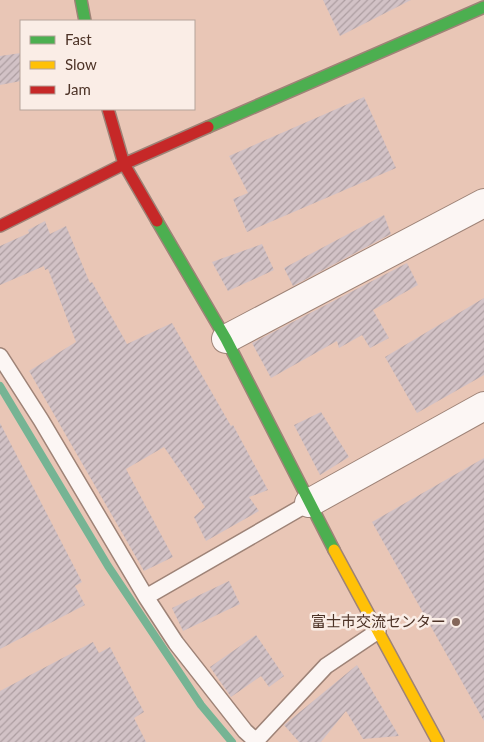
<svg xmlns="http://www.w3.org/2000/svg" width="484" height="742" viewBox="0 0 484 742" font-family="Lato,'Noto Sans JP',sans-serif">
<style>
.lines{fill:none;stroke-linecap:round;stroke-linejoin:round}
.stream{stroke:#76b494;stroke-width:8}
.building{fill:url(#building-hatch)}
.lane-casing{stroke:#9e8377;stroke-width:18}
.street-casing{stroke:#9e8377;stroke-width:30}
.fast-casing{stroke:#9e8377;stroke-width:14}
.slow-casing{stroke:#9e8377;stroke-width:14}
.jam-casing{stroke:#9e8377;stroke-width:14}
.lane{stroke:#fcf6f4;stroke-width:15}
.street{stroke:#fcf6f4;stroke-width:28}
.fast{stroke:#4caf50;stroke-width:11}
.slow{stroke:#ffc107;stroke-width:11}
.jam{stroke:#c62828;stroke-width:11}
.poi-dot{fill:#846659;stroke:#faede6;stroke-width:2}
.labels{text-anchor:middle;stroke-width:5;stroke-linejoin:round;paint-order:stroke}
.poi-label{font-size:15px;fill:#4d3327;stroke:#faede6;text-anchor:end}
</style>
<defs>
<pattern id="building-hatch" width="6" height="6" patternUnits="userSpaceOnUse" patternTransform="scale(1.25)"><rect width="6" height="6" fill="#d2c2c6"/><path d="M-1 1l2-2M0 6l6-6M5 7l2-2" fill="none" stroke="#ad9ea1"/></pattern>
</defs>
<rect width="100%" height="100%" fill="#e9c6b6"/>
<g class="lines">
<!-- stream -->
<path class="stream" d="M0 386 108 566 201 705 232 742"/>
</g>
<!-- building -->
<path class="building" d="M323 0H411L340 36Z
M21 53V81L0 85V56Z
M364 97 396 168 247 232 233 199 248 193 229 156Z
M384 215 391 234 293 286 284 268Z
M45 221 50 234 66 226 90 283 92 282 127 344 172 323 231 426 233 425 268 490 249 497 259 511 206 541 194 517 205 507 164 447 126 469 173 557 144 571 29 371 76 342 48 269 45 270 44 266 0 285V246L29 233 28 230Z
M262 244 274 270 228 291 212 262Z
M407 263 418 285 373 310 389 338 370 348 362 335 339 348 337 341 271 378 252 343Z
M484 298V375L417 413 385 357Z
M321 412 349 457 320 475 294 425Z
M0 423 82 582 75 586 85 605 0 649Z
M484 458V721L372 522Z
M229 581 240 604 183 631 172 608Z
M256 635 284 676 269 687 261 676 231 697 210 667Z
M93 642 99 653 110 647 144 712 134 718 146 742H0V691Z
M357 665 399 736 363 739 346 711 321 742H299L284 725Z"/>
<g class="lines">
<defs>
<path id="lane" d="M0 356 41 420 146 597 176 643 245 731 257 742
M146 597 309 503
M256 741 326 666 378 631"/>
<path id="street" d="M226 339 484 203
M309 503 484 406"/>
<path id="fast" d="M81 0 85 21
M208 127 484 7
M157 221 226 339 334 550"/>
<path id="slow" d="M334 550 438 742"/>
<path id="jam" d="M108 109 124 164 157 221
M0 226 124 164 208 127"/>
</defs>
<!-- lane casing -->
<use href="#lane" class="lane-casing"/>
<!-- street casing -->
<use href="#street" class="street-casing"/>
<!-- fast casing -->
<use href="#fast" class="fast-casing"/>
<!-- slow casing -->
<use href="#slow" class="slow-casing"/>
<!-- jam casing -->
<use href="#jam" class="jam-casing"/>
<!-- lane -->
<use href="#lane" class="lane"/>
<!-- street -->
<use href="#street" class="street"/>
<!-- fast -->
<use href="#fast" class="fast"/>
<!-- slow -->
<use href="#slow" class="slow"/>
<!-- jam -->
<use href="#jam" class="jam"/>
</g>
<!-- markers -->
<circle class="poi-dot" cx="456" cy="622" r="5"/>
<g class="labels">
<!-- poi labels -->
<g class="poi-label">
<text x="446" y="627">富士市交流センター</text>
</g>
</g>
<!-- legend -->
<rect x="20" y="20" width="175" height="90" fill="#faede6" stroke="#b5a39a"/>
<rect x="30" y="36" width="25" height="8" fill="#4caf50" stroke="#b5a39a"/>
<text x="65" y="45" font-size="15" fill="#4d3327">Fast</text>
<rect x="30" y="61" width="25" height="8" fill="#ffc107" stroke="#b5a39a"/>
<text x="65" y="70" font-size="15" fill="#4d3327">Slow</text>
<rect x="30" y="86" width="25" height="8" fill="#c62828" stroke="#b5a39a"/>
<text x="65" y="95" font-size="15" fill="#4d3327">Jam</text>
</svg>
